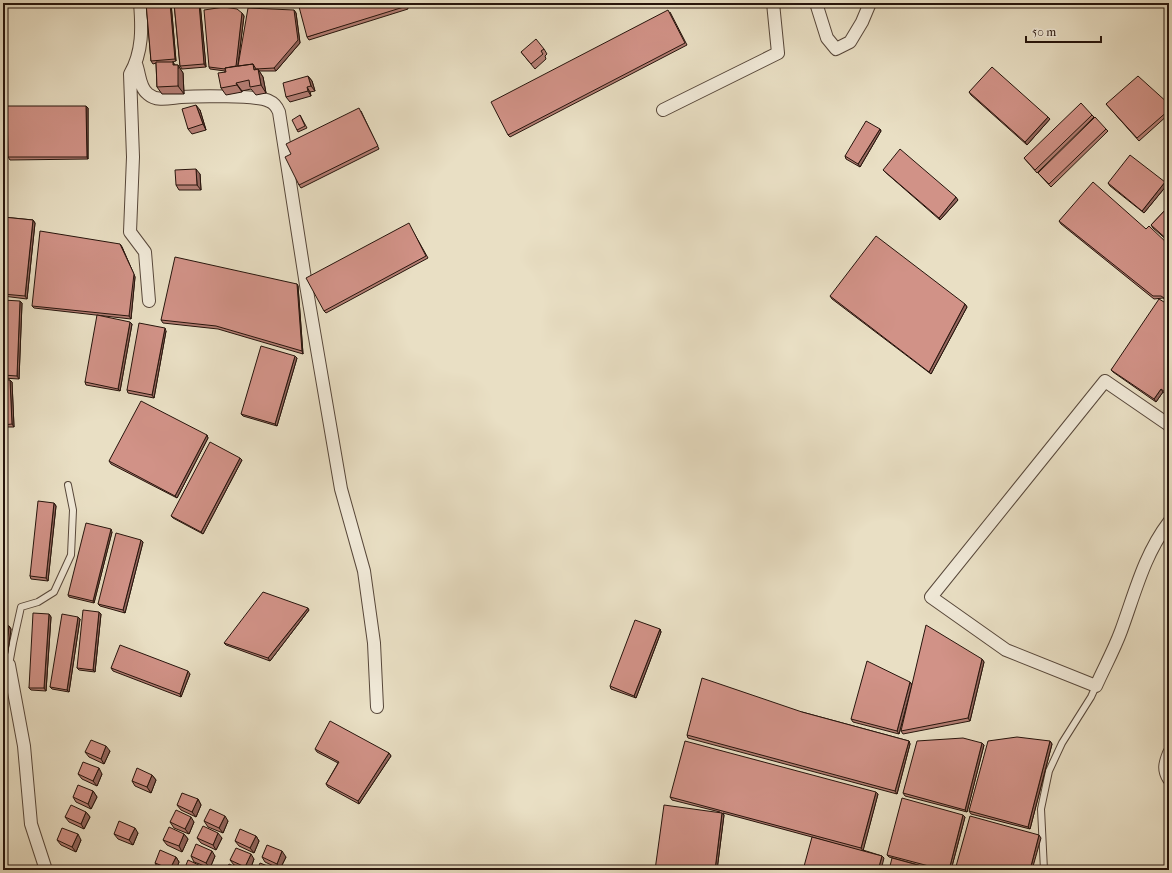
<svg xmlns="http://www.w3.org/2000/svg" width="1172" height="873" viewBox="0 0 1172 873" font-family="'IM FELL French Canon',serif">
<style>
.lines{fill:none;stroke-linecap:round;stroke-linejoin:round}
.lane-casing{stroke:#57473a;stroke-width:8}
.street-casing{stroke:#57473a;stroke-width:14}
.lane{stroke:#f1ead9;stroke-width:6}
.street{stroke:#f1ead9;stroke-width:12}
.wall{fill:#b47e74;stroke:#26140c}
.shaded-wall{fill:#92665e;stroke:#26140c}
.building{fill:#d19287;stroke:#26140c}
</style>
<rect width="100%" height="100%" fill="#e9dfc4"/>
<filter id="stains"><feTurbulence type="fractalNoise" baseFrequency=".005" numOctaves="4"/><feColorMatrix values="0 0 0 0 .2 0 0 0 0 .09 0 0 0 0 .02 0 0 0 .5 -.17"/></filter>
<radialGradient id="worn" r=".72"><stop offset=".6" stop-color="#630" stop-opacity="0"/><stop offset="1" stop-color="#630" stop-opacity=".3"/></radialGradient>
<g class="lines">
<defs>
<path id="lane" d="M9 665 13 643 21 607 38 602 54 592 71 555 73 510 68 485
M1044 870 1041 809 1049 771 1062 743 1091 697 1096 686"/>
<path id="street" d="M140 3C142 27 143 52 130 74L133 157 130 232 145 252 149 301
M816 3 827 38 836 49 850 42 862 22 870 3
M136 64C140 74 139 87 148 94 157 102 170 98 181 97 196 96 258 95 269 101 274 103 277 107 279 112L306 285 341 489 364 571 374 643 377 707
M663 110 778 53 773 3
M1169 425 1105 381 931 597 1006 650 1096 686C1104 668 1114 650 1121 631 1135 593 1144 555 1169 522
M3 663 9 665 24 746 31 824 46 870
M1169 753C1165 763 1163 770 1169 779"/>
</defs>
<!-- lane casing -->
<use href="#lane" class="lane-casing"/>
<!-- street casing -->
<use href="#street" class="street-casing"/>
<!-- lane -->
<use href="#lane" class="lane"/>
<!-- street -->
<use href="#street" class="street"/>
</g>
<!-- wall -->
<path class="wall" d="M146 3H171L176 61 172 62 175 65H178L183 73 184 94H162L157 87 156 63 153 64 151 61Z
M174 3H200L206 67 182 69 180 66Z
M210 3H285V5L211 4Z
M407 3 408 9 309 40 307 37Z
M294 10 296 13 300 43 276 71H259L263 77 266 93 256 95 251 89 242 91V92L226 95 221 88 225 71 210 69 209 67 242 13 244 16 238 62Z
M670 12 687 45 510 137 508 135Z
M544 49 547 54 545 56 546 59 535 69 521 52Z
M308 76 312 81 315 91 310 92 311 96 290 102 286 97Z
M969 92 1048 117 1050 119 1027 145 971 95Z
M1106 104H1169V114L1139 141Z
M88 108V159L10 160 8 157Z
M200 110 206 130 192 134 188 129Z
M361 111 379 149 301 188 299 185 291 154Z
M300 115 307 128 298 132 297 130Z
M1092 115 1094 117 1037 173 1024 158Z
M880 129 881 131 860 167 846 159 845 156Z
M1106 129 1108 131 1051 187 1038 173Z
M883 170 958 200 940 220 885 172Z
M200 174 201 190H179L176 185Z
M1108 183 1167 185 1144 213 1110 186Z
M1169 206V242L1153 228 1151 225Z
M3 217 33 220 35 223 27 299 3 296Z
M1059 221 1146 229 1169 245V302L1163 298 1154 299 1061 224Z
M410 226 428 258 326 313 324 311Z
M120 244 122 247 135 277 131 319 34 308 32 306Z
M297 284 298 286 303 354 218 329 163 323 161 320Z
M830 296 965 304 967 307 931 374 832 299Z
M3 300 22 303 19 379 3 378Z
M1169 305V396L1163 392 1156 402 1113 372 1111 370Z
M132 324 120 391 86 385 85 382Z
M166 331 154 398 128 393 127 390Z
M297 358 277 426 243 416 241 414Z
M3 380H10L12 382 14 427H3Z
M207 435 208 438 177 498 111 464 109 461Z
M242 460 203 534 173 518 171 516Z
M54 503 56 506 48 581 31 579 30 576Z
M112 532 94 603 69 597 68 595Z
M141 540 143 542 125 613 100 606 98 604Z
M309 610 270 661 226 645 224 643Z
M99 612 101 614 95 672 79 670 77 668Z
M49 614 51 617 46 691 31 690 29 688Z
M80 619 69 692 52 689 50 687Z
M3 626H9L11 629 7 658 3 657Z
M660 629 661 632 636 698 611 689 610 686Z
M982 659 984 662 970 721 903 734 901 731Z
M111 668 190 674 181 697 113 671Z
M910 682 912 685 899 734 853 722 851 719Z
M802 712 909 741 910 744 897 794 688 738 687 735Z
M1050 741 1052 744 1030 829 971 814 969 811Z
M982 743 984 745 967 812 905 796 903 793Z
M315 749 389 753 391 756 359 804 328 787 326 784 338 763 317 752Z
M110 751 104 764 89 757 85 752Z
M78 774H102L97 786 82 779Z
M152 775 156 780 151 793 135 786 132 781Z
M93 791 97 797 91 809 76 802 73 797Z
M878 794 863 850 882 856 884 858 812 837 723 813 724 815 717 870H655L720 812 672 800 670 797Z
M198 799 201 805 196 817 181 810 177 805Z
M86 812 90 817 84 829 69 822 65 817Z
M965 817 951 870H936L889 857 887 855Z
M204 821H228L223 833 208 827Z
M170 822H194L189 834 174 828Z
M138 833 133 845 118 839 114 834Z
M184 834 188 839 182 852 167 845 163 840Z
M256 836 259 841 254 853 239 846 235 841Z
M197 838H222L216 850 201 843Z
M57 840H81L76 852 61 845Z
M191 856H215L210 868 194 862Z
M176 857 179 862 176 870H163L158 868 155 863Z
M262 857H286L280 869 265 862Z
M254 859 250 870H245L234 865 230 860Z"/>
<!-- shaded-wall -->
<path class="shaded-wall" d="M170 3H171L176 61 175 59Z
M199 3H200L206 67 204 64Z
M294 10 296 13 300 43 276 71 274 68Z
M242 13 244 16 237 73 235 70Z
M173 62 178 69V65L183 73 184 94 178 86 173 65Z
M253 64 258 71 254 70Z
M258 69 263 77 266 93 261 85Z
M308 76 312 81 315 91 311 86Z
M236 83 242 91V92L237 85Z
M307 87 310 92 311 96 308 91Z
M196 105 200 110 206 130 203 124Z
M86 106 88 108V159L87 157Z
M1048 117 1050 119 1027 145 1025 142Z
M880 129 881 131 860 167 858 164Z
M196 169 200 174 201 190 197 185Z
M1165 182 1167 185 1144 213 1142 211Z
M956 197 958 200 940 220 939 218Z
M33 220 35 223 27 299 25 296Z
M120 244 122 247 135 277 131 319 129 316Z
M297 284 298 286 303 354 302 351Z
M20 301 22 303 19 379 17 376Z
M965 304 967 307 931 374 929 372Z
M130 322 132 324 120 391 118 389Z
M165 328 166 331 154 398 152 395Z
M295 356 297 358 277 426 275 424Z
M10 380 12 382 14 427 12 424Z
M1161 389 1163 392 1156 402 1154 399Z
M207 435 208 438 177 498 175 496Z
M240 458 242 460 203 534 201 532Z
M54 503 56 506 48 581 46 578Z
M111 529 112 532 94 603 93 601Z
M141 540 143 542 125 613 123 610Z
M308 608 309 610 270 661 268 658Z
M99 612 101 614 95 672 93 670Z
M49 614 51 617 46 691 44 688Z
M78 617 80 619 69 692 67 690Z
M9 626 11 629 7 658 5 655Z
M660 629 661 632 636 698 634 696Z
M982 659 984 662 970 721 968 718Z
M188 671 190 674 181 697 180 694Z
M910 682 912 685 899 734 897 731Z
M909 741 910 744 897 794 895 791Z
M1050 741 1052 744 1030 829 1028 827Z
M982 743 984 745 967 812 965 810Z
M106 746 110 751 104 764 101 759Z
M389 753 391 756 359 804 358 801Z
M99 768 102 774 97 786 93 781Z
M152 775 156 780 151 793 147 787Z
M93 791 97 797 91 809 88 804Z
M876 792 878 794 863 851 861 848Z
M198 799 201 805 196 817 192 812Z
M86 812 90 817 84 829 81 824Z
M722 813 724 815 717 870H715Z
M963 815 965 817 951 870H949Z
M225 816 228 821 223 833 219 828Z
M191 817 194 822 189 834 185 829Z
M135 828 138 833 133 845 129 840Z
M218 833 222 838 216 850 213 845Z
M78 834 81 840 76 852 72 847Z
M184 834 188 839 182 852 179 846Z
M1039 835 1041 838 1032 870H1030Z
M256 836 259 841 254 853 250 848Z
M212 851 215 856 210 868 206 863Z
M282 851 286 857 280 869 277 864Z
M251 854 254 859 250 870H248L245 867Z
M882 856 884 858 881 870H878Z
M176 857 179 862 176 870H171L170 869Z"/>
<!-- building -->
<path class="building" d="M146 3H170L175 59 151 61Z
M174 3H199L204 64 180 66Z
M298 3H406L407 6 307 37Z
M224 7 237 9 242 13 236 66 225 68V69L209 67 204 10Z
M248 8 294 10 298 40 274 68 256 69 253 64 238 66Z
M668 10 685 43 508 135 491 102Z
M536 39 544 49 541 51 543 54 531 64 521 52Z
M156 62H173V65H178V86L157 87Z
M253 64 254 70 258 69 261 85 250 87 249 80 236 83 237 85 221 88 218 73 226 72 225 68Z
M992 67 1048 117 1025 142 969 92Z
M308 76 311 86 307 87 308 91 286 97 283 83Z
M1138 76 1169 104V110L1137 138 1106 104Z
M1081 103 1092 115 1035 170 1024 158Z
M196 105 203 124 188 129 182 109Z
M7 106H86L87 157H8Z
M359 108 378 146 299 185 285 157 291 154 286 144Z
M300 115 305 126 297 130 292 120Z
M1095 117 1106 129 1049 184 1038 173Z
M866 121 880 129 858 164 845 156Z
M900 149 956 197 939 218 883 170Z
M1130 155 1165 182 1142 211 1108 183Z
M196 169 197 185H176L175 170Z
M1093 182 1146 229 1149 226 1169 245V301L1161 296H1153L1059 221Z
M1169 206V241L1151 225Z
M3 217 33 220 25 296 3 294Z
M409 223 426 256 324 311 306 278Z
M40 231 120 244 134 274 129 316 32 306Z
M876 236 965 304 929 372 830 296Z
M175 257 297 284 302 351 216 326 161 320Z
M1159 299 1169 305V395L1161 389 1154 399 1111 370Z
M3 300 20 301 17 376 3 375Z
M97 315 130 322 118 389 85 382Z
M139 323 165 328 152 395 127 390Z
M261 346 295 356 275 424 241 414Z
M3 380H10L12 424 3 425Z
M141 401 207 435 175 496 109 461Z
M210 442 240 458 201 532 171 516Z
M38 501 54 503 46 578 30 576Z
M86 523 111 529 93 601 68 595Z
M116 533 141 540 123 610 98 604Z
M263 592 308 608 268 658 224 643Z
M83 610 99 612 93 670 77 668Z
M33 613 49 614 44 688H29Z
M62 614 78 617 67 690 50 687Z
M635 620 660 629 634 696 610 686Z
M926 625 982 659 968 718 901 731Z
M3 626H9L5 655H3Z
M120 645 188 671 180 694 111 668Z
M867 661 910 682 897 731 851 719Z
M702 678 802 712 909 741 895 791 687 735Z
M330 721 389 753 358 801 326 784 339 762 315 749Z
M1017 737 1050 741 1028 827 969 811 988 741Z
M963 738 982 743 965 810 903 793 917 741Z
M91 740 106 746 101 759 85 752Z
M685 741 876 792 861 848 670 797Z
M83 762 99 768 93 781 78 774Z
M137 768 152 775 147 787 132 781Z
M78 785 93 791 88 804 73 797Z
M182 793 198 799 192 812 177 805Z
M902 798 963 815 949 870H944L887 855Z
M71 805 86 812 81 824 65 817Z
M664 805 722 813 715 870H655Z
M210 809 225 816 219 828 204 821Z
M176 810 191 817 185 829 170 822Z
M970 816 1039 835 1030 870H955Z
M119 821 135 828 129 840 114 834Z
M203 826 218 833 213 845 197 838Z
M169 827 184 834 179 846 163 840Z
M62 828 78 834 72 847 57 840Z
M240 829 256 836 250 848 235 841Z
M812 837 882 856 878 870H803Z
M196 844 212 851 206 863 191 856Z
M267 845 282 851 277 864 262 857Z
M236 848 251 854 245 867 230 860Z
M160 850 176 857 170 869 155 863Z
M892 858 936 870H889Z
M188 860 203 867 202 870H184Z
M260 863 275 869V870H257Z
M229 864 242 870H226Z"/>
<!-- margin -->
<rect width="1172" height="873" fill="none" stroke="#e9dfc4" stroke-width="16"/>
<rect x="4" y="4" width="1164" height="865" fill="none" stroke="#26140c" stroke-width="2"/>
<rect x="8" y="8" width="1156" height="857" fill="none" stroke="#26140c"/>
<!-- scale -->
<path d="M1026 36v6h75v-6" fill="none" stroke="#26140c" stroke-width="2"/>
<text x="1032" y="36" font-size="12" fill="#26140c" stroke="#f1ead9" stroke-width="3" paint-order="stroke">50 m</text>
<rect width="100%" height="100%" filter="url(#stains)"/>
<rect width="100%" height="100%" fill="url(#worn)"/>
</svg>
